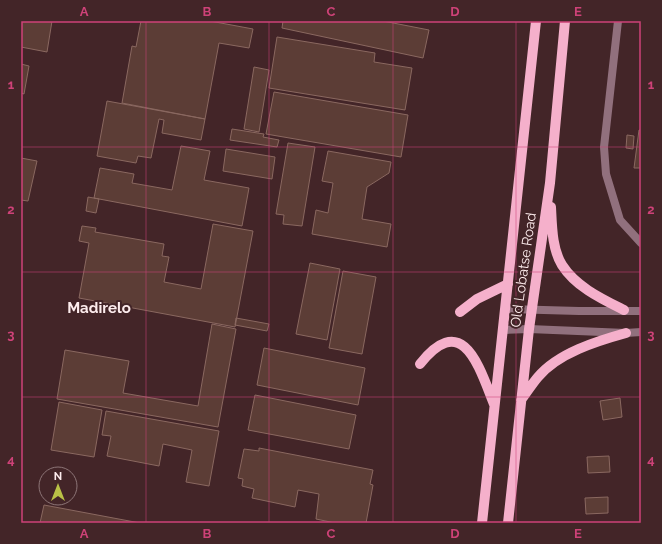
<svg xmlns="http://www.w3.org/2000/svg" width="662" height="544" viewBox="0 0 662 544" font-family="Raleway,sans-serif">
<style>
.building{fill:#5c3d36;stroke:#8a6860}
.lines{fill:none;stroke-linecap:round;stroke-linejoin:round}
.minor{stroke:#91707d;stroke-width:8}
.tertiary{stroke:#91707d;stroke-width:8}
.primary{stroke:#f5b0cb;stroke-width:10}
.grid{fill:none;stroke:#ce4278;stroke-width:1;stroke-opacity:0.55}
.labels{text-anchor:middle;stroke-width:4;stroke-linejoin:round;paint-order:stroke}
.street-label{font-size:14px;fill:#fdeced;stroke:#432528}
.neighbourhood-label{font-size:15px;font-weight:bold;fill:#fdeced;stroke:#432528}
.neatline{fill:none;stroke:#ce4278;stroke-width:1.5}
.grid-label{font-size:13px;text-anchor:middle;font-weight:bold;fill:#ce4278}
</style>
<rect width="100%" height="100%" fill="#432528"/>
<!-- building -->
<path class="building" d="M21 21H52L47 52 21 47Z
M141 21H210L253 29 249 48 219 43 205 119 122 103 132 46 136 47Z
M283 21H383L429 30 423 58 282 28Z
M277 37 375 53 374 62 412 68 405 110 269 88Z
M21 64 29 66 24 94 21 93Z
M254 67 269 70 259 132 244 129Z
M274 92 408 115 401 157 266 134Z
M107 101 205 119 201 140 162 133 164 120 159 119 151 158 138 156 136 163 97 156Z
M232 129 264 134 263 137 279 140 277 147 230 140Z
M639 130H641V168H634Z
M627 135 634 136 633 149 626 148Z
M288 143 315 147 302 226 283 224 284 215 276 214Z
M181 146 210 151 204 180 249 188 242 226 94 198 100 168 134 174 132 183 172 190Z
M226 149 275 157 272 179 223 171Z
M328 151 391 162 389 173 367 187 362 219 391 224 387 247 312 234 316 210 328 213 333 183 322 181Z
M21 158 37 161 28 201 21 200Z
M88 197 99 199 96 213 86 211Z
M213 224 253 231 235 327 79 298 89 243 79 241 82 226 96 228 95 232 164 244 162 256 169 257 164 282 201 289Z
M310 263 340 269 327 340 296 334Z
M343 271 376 277 362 354 329 348Z
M236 318 269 324 267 331 235 325Z
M212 324 236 329 218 427 57 399 65 350 129 361 123 393 198 406Z
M264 348 365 368 358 405 257 385Z
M255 395 356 415 349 449 248 430Z
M620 398 622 417 603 420 600 401Z
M59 402 102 410 94 457 51 450Z
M106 411 219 431 209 486 186 482 192 450 163 444 159 466 107 456 111 436 102 435Z
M259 448 373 470 370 484 373 485 366 523H335L316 519 319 494 298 490 295 507 252 498 254 489 242 486 243 479 238 478 244 449 259 451Z
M609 456 610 472 588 473 587 457Z
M608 497V513L586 514 585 498Z
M44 505 140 523H40Z"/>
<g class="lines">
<!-- minor -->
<path class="minor" d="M618 21 604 147 606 174 620 220 641 243"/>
<!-- tertiary -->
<path class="tertiary" d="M505 309 579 311H641
M504 330 529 329 626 333 641 332"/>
<!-- primary -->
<path class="primary" d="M551 207C552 226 552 249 562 265 576 287 602 299 624 310
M460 312 477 299 508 284
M420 364C463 310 479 367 494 404
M521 400C527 392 532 384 538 377 558 353 597 341 626 333
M482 523 536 21
M508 523 529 329 550 183 565 21"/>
</g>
<!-- grid -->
<path class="grid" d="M146 21V523M269 21V523M393 21V523M516 21V523M21 147H641M21 272H641M21 397H641"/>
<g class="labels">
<!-- street labels -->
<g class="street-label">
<text transform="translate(523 270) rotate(-82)" y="5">Old Lobatse Road</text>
</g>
<!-- neighbourhood labels -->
<g class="neighbourhood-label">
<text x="99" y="313">Madirelo</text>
</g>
</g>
<!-- border -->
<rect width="662" height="544" fill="none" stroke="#432528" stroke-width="44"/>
<!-- north arrow -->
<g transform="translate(58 486)"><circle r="19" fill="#432528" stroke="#8d7577"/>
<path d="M0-3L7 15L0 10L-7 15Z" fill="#b9c146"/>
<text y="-6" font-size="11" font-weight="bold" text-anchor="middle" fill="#fdeced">N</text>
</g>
<rect x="22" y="22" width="618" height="500" class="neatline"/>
<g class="grid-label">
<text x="84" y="16">A</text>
<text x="207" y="16">B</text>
<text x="331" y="16">C</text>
<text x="455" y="16">D</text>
<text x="578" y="16">E</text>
<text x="11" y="89">1</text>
<text x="651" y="89">1</text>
<text x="11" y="214">2</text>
<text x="651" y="214">2</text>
<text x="11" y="339">3</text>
<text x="651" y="339">3</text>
<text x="11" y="464">4</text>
<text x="651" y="464">4</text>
<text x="84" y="538">A</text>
<text x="207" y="538">B</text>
<text x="331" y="538">C</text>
<text x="455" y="538">D</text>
<text x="578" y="538">E</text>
</g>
</svg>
